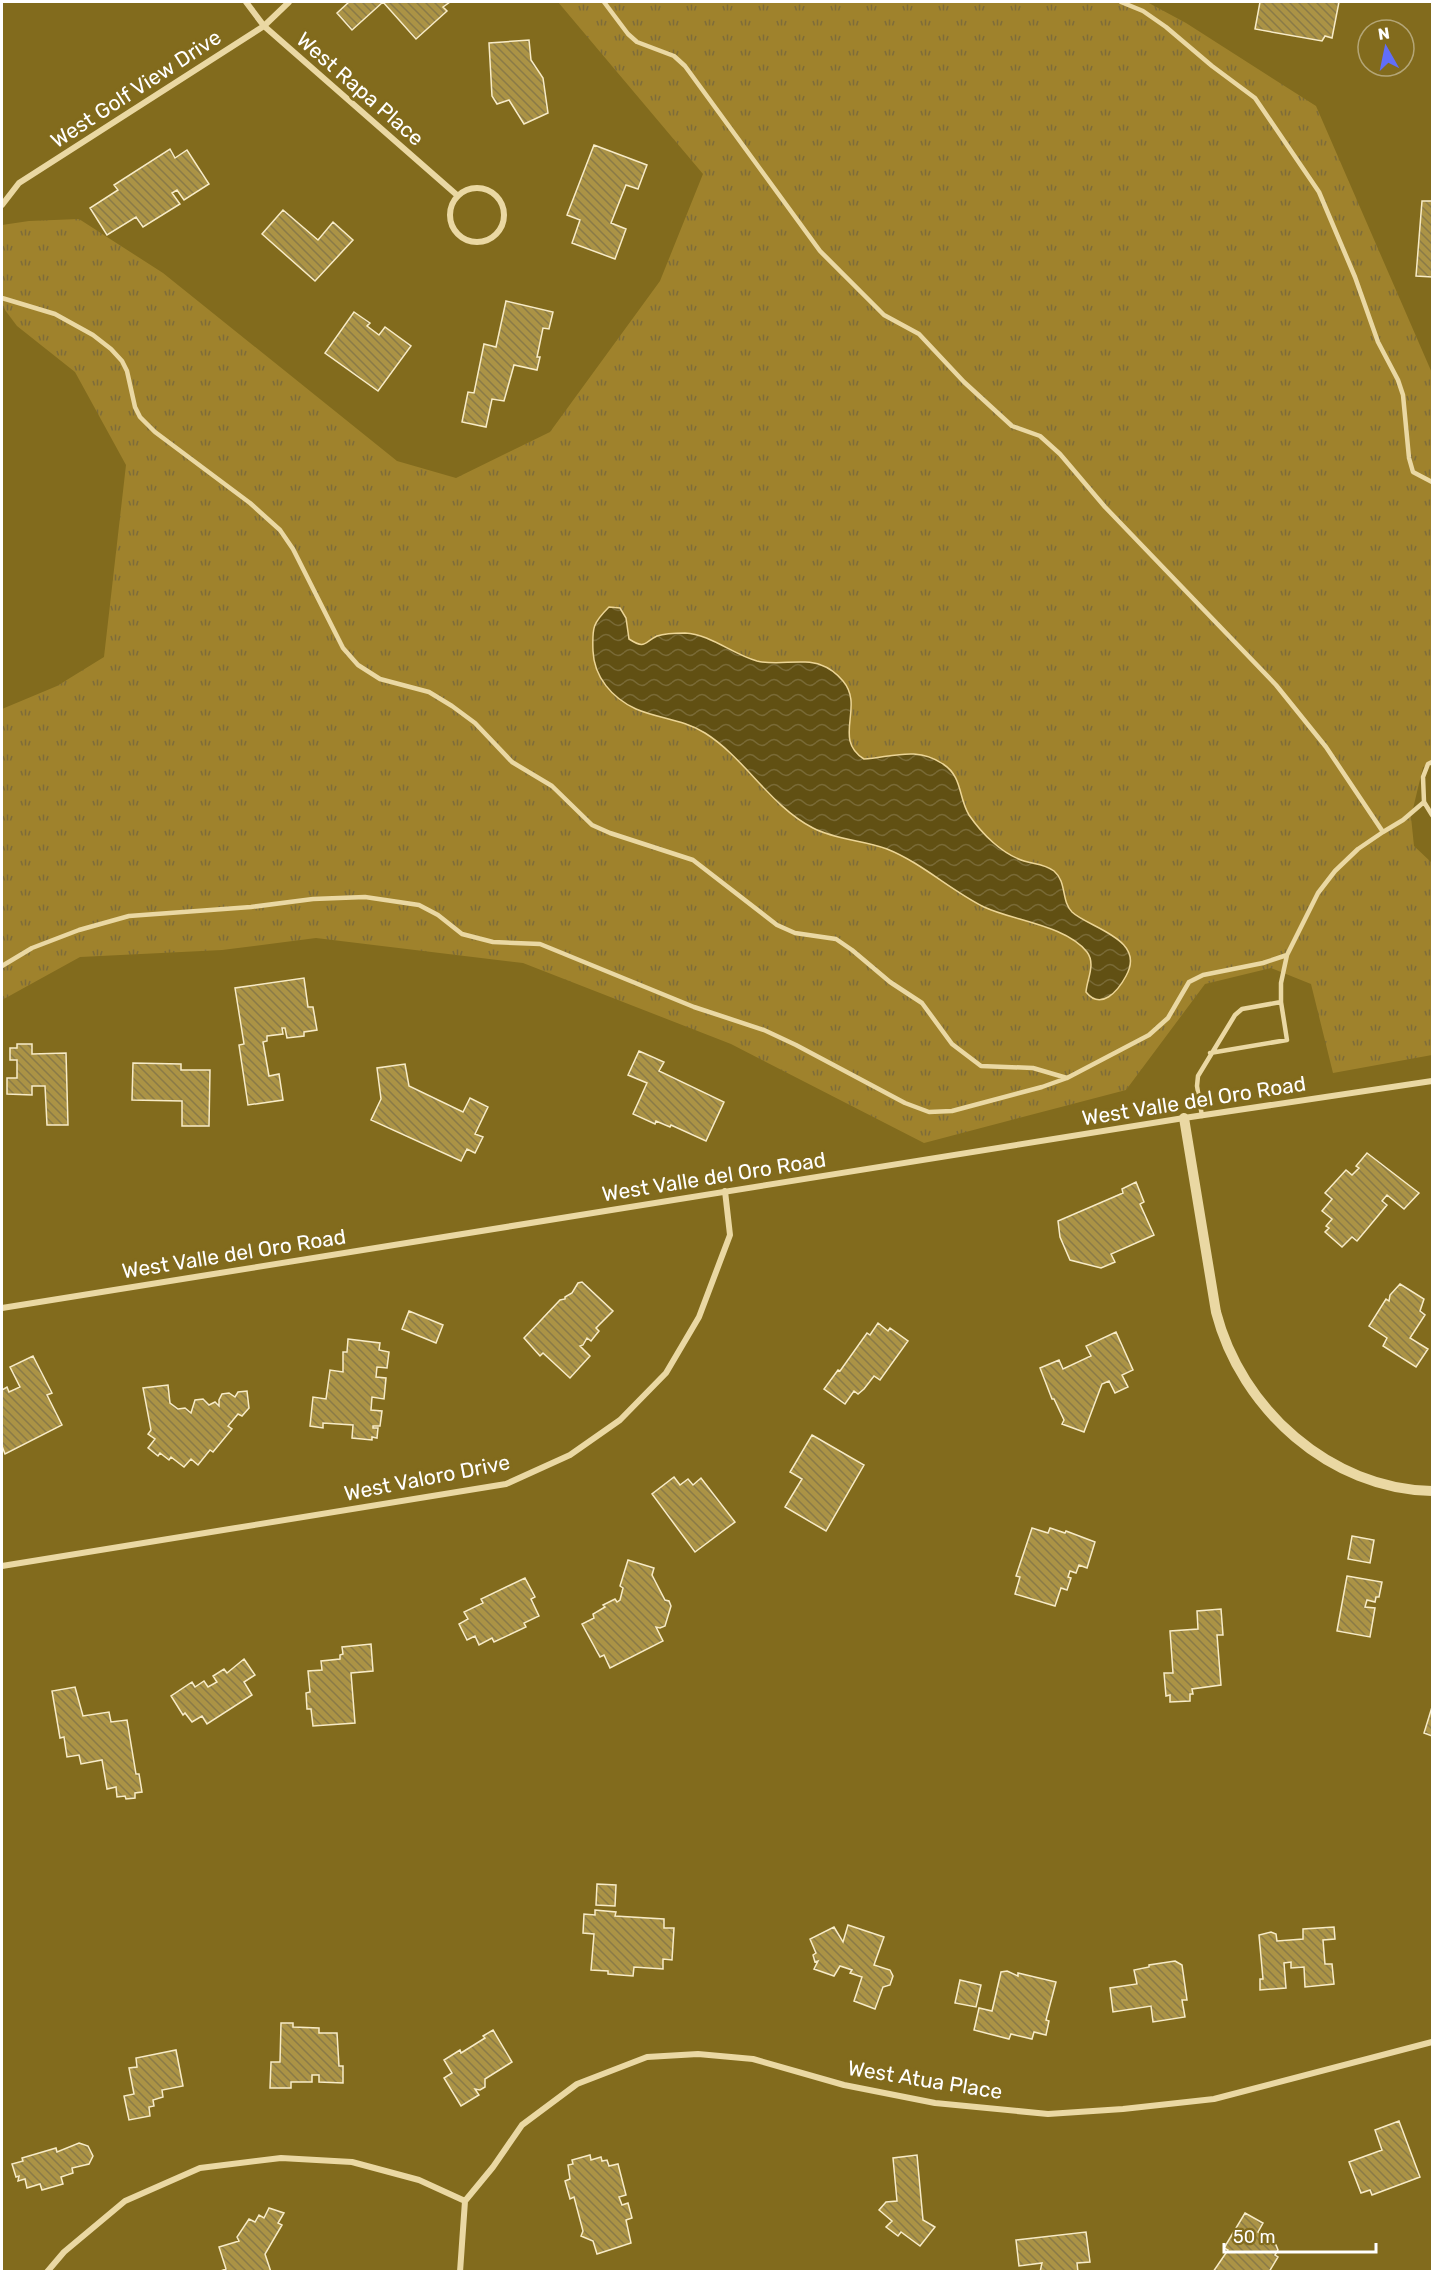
<svg xmlns="http://www.w3.org/2000/svg" width="1434" height="2273" viewBox="0 0 1434 2273" font-family="Rubik,sans-serif">
<style>
.grass{fill:url(#grass-tufts)}
.water{fill:url(#water-waves);stroke:#ecd596;stroke-width:1.5}
.building{fill:url(#building-back-hatch);stroke:#f7ebc7;stroke-width:1.5}
.lines{fill:none;stroke-linecap:round;stroke-linejoin:round}
.service{stroke:#ead8a3;stroke-width:4.5}
.minor{stroke:#ead8a3;stroke-width:6}
.tertiary{stroke:#ead8a3;stroke-width:10}
.labels{text-anchor:middle;stroke-width:6;stroke-linejoin:round;paint-order:stroke}
.street-label{font-size:21px;fill:#fff;stroke:#826b1d}
</style>
<defs>
<pattern id="grass-tufts" width="24" height="20" patternUnits="userSpaceOnUse" patternTransform="scale(1.5)"><rect width="24" height="20" fill="#9f822c"/><path d="M3 7l-1-3M5 7V3M7 7l1-3M15 17l-1-3M17 17v-4M19 17l1-3" fill="none" stroke="#7e6c39"/></pattern>
<pattern id="water-waves" width="16" height="10" patternUnits="userSpaceOnUse" patternTransform="scale(1.5)"><rect width="16" height="10" fill="#615013"/><path d="M0 5q4-4 8 0t8 0" fill="none" stroke="#796a36"/></pattern>
<pattern id="building-back-hatch" width="6" height="6" patternUnits="userSpaceOnUse" patternTransform="scale(1.5)"><rect width="6" height="6" fill="#ab9345"/><path d="M-1 5l2 2M0 0l6 6M5-1l2 2" fill="none" stroke="#8a7a47"/></pattern>
</defs>
<rect width="100%" height="100%" fill="#826b1d"/>
<!-- grass -->
<path class="grass" d="M558 2H1147L1186 23 1316 106 1432 373V764L1423 767 1411 817 1414 846 1432 863V1055L1333 1073 1311 984 1271 968 1205 984 1126 1090 924 1143 731 1044 523 963 316 938 222 950 80 957 2 1000V709L57 686 104 657 126 465 75 372 17 326 2 306V225L29 221 79 219 163 273 397 461 456 478 550 432 660 281 703 174Z"/>
<!-- water -->
<path class="water" d="M609 607 620 608 626 618 629 639C646 650 644 642 657 636 666 633 675 633 685 633 710 634 732 654 757 661 777 666 803 658 821 665 830 668 837 674 843 681 865 707 832 739 864 759 892 757 917 746 943 764 963 777 958 797 969 815 982 834 1002 854 1024 861 1034 864 1045 864 1054 871 1067 882 1061 901 1072 912 1089 928 1147 939 1126 976 1118 991 1101 1011 1086 992 1087 979 1096 964 1087 952 1065 925 1014 921 984 907 950 890 922 863 887 849 863 840 836 840 813 828 770 806 745 758 705 733 683 719 659 719 636 709 612 698 594 677 593 651 592 627 593 623 609 607Z"/>
<!-- building -->
<path class="building" d="M349 2H450L443 7 447 11 416 39 383 2 352 30 337 13Z
M1260 2H1339L1332 38 1325 36 1322 41 1255 29Z
M529 40 531 60 543 78 548 113 524 124 509 100 497 104 492 96 489 43Z
M594 145 647 165 638 189 626 185 611 223 626 229 615 259 572 243 580 220 567 215Z
M170 149 175 158 187 150 209 184 184 200 177 190 172 193 180 204 143 227 136 217 107 235 90 208 118 190 114 185Z
M1422 201H1432V277L1416 276Z
M283 210 318 240 333 222 353 240 315 281 262 234Z
M506 301 553 312 549 329 543 328 537 357H540L537 370 514 365 504 401 492 399 486 427 462 422 468 392 474 393 484 344 496 347Z
M354 312 370 323 367 326 379 335 385 327 411 346 378 391 325 353Z
M304 978 308 1007H313L317 1030 304 1032V1036L287 1038 285 1028H282L283 1034 267 1036V1041L263 1042 269 1076 279 1074 283 1100 248 1105 239 1045 244 1044 235 988Z
M17 1044H32V1054L66 1053 68 1125H47L45 1086H32V1095L7 1094V1078H17V1060H10V1048H17Z
M639 1051 664 1062 659 1071 724 1102 706 1141 671 1125 670 1127 656 1121 655 1124 633 1114 647 1083 628 1075Z
M133 1063 181 1064V1070H210L209 1126H182V1101L132 1100Z
M405 1064 409 1086 463 1112 470 1098 488 1107 475 1134 483 1137 475 1153 467 1149 461 1161 371 1120 381 1099 377 1068Z
M1367 1153 1419 1193 1404 1209 1387 1195 1382 1201 1387 1205 1357 1241 1352 1237 1342 1247 1325 1232 1329 1228 1326 1226 1332 1219 1322 1211 1332 1199 1325 1193 1346 1170 1352 1175 1359 1168 1356 1166Z
M1136 1182 1144 1202 1140 1204 1154 1235 1111 1254 1115 1262 1101 1268 1070 1260 1060 1237 1058 1221 1123 1193 1122 1189Z
M582 1282 613 1311 596 1328 599 1331 591 1341 587 1338 583 1345 580 1346 590 1356 570 1378 543 1353 540 1356 524 1338 560 1300 565 1299V1297L572 1293 578 1283Z
M1400 1284 1424 1299 1420 1311 1425 1315 1410 1338 1428 1349 1416 1367 1383 1346 1387 1338 1369 1326 1386 1299 1389 1301 1390 1295Z
M409 1311 443 1325 436 1343 402 1329Z
M878 1323 888 1331 890 1328 908 1341 880 1380 874 1376 864 1389 858 1394 854 1391 845 1404 824 1389 838 1370 840 1371 867 1333 870 1335Z
M1116 1332 1133 1370 1122 1375 1128 1387 1115 1393 1109 1381 1102 1384 1084 1432 1062 1424 1064 1420 1054 1399H1052L1040 1368 1059 1360 1063 1369 1091 1356 1086 1346Z
M348 1339 380 1343 379 1350 389 1352 387 1368 377 1367 376 1377 386 1378 384 1399 372 1397 371 1410 382 1411 380 1426H373V1428H378L377 1438 372 1437V1440L352 1438 353 1425 323 1423V1428L310 1426 313 1397 326 1399 330 1370 343 1372V1352H347Z
M33 1356 52 1393 47 1395 62 1425 5 1454 2 1446V1390L7 1387 9 1392 20 1387 10 1367Z
M168 1385 170 1403 178 1409 185 1408 191 1413 195 1400 203 1399 209 1405 215 1402 219 1406V1400L222 1394 229 1393 235 1397 238 1392 247 1391 249 1408 242 1416 238 1414 228 1426 232 1429 213 1452 210 1450 198 1465 191 1459 184 1467 171 1457 169 1460 160 1453 158 1456 148 1448 155 1439 148 1434 151 1430 143 1388Z
M812 1435 864 1465 826 1531 785 1507 802 1479 790 1472Z
M674 1477 680 1485 688 1479 693 1485 701 1478 735 1522 695 1552 652 1494Z
M1032 1528 1048 1533 1050 1528 1065 1533 1066 1531 1095 1542 1087 1568 1079 1565 1076 1573 1070 1571 1068 1577 1071 1578 1067 1590 1061 1588 1055 1606 1015 1594 1020 1577 1016 1576Z
M1352 1536 1374 1540 1370 1563 1348 1559Z
M628 1560 654 1568 652 1575 665 1600 669 1601 671 1606 665 1626 660 1628 656 1627 663 1641 610 1668 604 1655 600 1657 582 1624 594 1618 593 1614 605 1607 603 1605 615 1599 617 1602 620 1600 623 1588 620 1586Z
M1347 1576 1382 1582 1379 1597H1376L1375 1602 1367 1600 1365 1607 1375 1608 1370 1637 1337 1631Z
M525 1578 535 1597 531 1599 539 1616 524 1623 526 1627 494 1642 492 1638 479 1645 475 1636 467 1640 459 1624 468 1619 464 1612 483 1603 481 1599Z
M1221 1609 1223 1635H1217L1221 1685 1192 1689 1193 1694H1190V1701L1170 1702V1695L1166 1696 1164 1673H1173L1170 1631 1198 1629 1197 1611Z
M371 1644 373 1671 351 1673 355 1723 313 1726 311 1709H307L306 1693 310 1692 308 1671 322 1670 321 1661 340 1659V1655L343 1654 342 1647Z
M244 1659 255 1675 244 1682 252 1695 207 1724 202 1716 192 1722 185 1713 183 1715 171 1696 192 1682 195 1687 204 1681 208 1687 217 1682 213 1676 224 1669 227 1673Z
M75 1687 83 1716 109 1712 111 1722 127 1720 136 1774H139L142 1792 135 1793V1798L126 1799 125 1796 117 1797 116 1787 107 1789 102 1760 81 1764 79 1755 67 1757 64 1737 60 1738 52 1691Z
M1432 1707V1736L1424 1733Z
M597 1884 616 1885 615 1906 596 1905Z
M595 1910 616 1912 615 1916 664 1919V1928H674L672 1960 663 1959V1969L634 1967 633 1976 608 1974V1971L591 1970 594 1934 583 1933 584 1914 595 1915Z
M848 1925 884 1937 874 1965 890 1970 893 1976 890 1985 883 1987 875 2009 854 2001 862 1977 850 1973 852 1970 840 1966 834 1976 814 1969 818 1961 815 1962 813 1955 816 1953 810 1939 834 1927 843 1942Z
M1334 1927 1335 1939 1323 1940 1325 1964H1332L1334 1984 1305 1987 1304 1967 1291 1968V1962L1284 1963 1286 1988 1260 1990V1979H1263L1259 1935 1271 1932 1276 1934 1277 1941 1303 1939V1929Z
M1175 1961 1182 1965 1187 2000H1182L1185 2017 1153 2022 1151 2006 1113 2012 1110 1988 1137 1984 1134 1970 1149 1967V1965Z
M1007 1971 1018 1976V1973L1056 1982 1046 2020 1049 2021 1046 2035 1034 2032 1032 2039 1011 2034 1009 2039 974 2030 979 2008 992 2011 1001 1972Z
M960 1980 981 1985 976 2007 955 2003Z
M281 2023H293V2027L319 2028V2033H337L339 2066H343V2083L319 2082V2075H312V2082H291V2088H270L271 2062H280Z
M493 2030 512 2062 485 2079V2087L480 2090 475 2089 479 2095 461 2106 444 2078 452 2073 444 2060 460 2050 461 2053 485 2038 483 2036Z
M176 2050 183 2086 162 2090 163 2097 153 2100 154 2106 149 2107 150 2116 129 2120 124 2096 134 2094 129 2068 137 2067 136 2058Z
M1399 2121 1420 2177 1372 2195 1370 2190 1361 2193 1349 2162 1382 2150 1375 2130Z
M79 2143 88 2146 93 2156 89 2164 72 2168 73 2173 61 2177 63 2184 42 2190 40 2184 27 2188 25 2179 18 2181 19 2176 16 2177 12 2164 23 2161 22 2158 56 2148 57 2152Z
M590 2155 591 2160 601 2157 602 2161 607 2160 609 2166 618 2164 626 2195 619 2197 622 2205 628 2203 632 2218 626 2220 631 2243 597 2254 593 2241 581 2236 583 2231 574 2197 570 2199 565 2181 570 2179 568 2165 573 2164 572 2160Z
M917 2155 923 2220 935 2227 920 2246 901 2232 898 2236 886 2227 892 2221 879 2210 886 2202 897 2201 893 2158Z
M269 2208 284 2213 278 2223 282 2225 265 2254 271 2272H218L226 2269 219 2247 239 2241 237 2237 249 2219 255 2222 259 2215 264 2218Z
M1245 2213 1263 2223 1258 2232 1276 2245 1278 2250 1275 2255 1278 2257 1269 2272H1213L1228 2250 1224 2248Z
M1086 2232 1090 2262 1077 2263 1078 2272H1040L1042 2263 1019 2266 1016 2240Z"/>
<g class="lines">
<!-- service -->
<path class="service" d="M604 2 628 34 637 42 674 56 685 66 820 251 884 315 919 334 964 382 1012 426 1040 436 1060 454 1105 507 1276 685 1326 747 1383 832 1403 820 1424 802 1423 777 1428 764 1432 762
M1121 2 1143 11 1166 27 1212 66 1255 98 1319 192 1355 277 1378 342 1398 380 1403 395 1409 458 1413 472 1432 482
M2 298 55 314 93 335 111 349 122 361 127 371 135 407 140 417 155 432 250 503 280 530 293 549 343 648 358 665 380 679 429 692 452 706 475 723 512 762 552 786 592 825 610 833 693 860 777 925 795 933 836 939 852 950 890 982 922 1003 952 1044 981 1066 1033 1068 1067 1078
M1424 802 1432 815
M2 966 32 948 79 930 129 916 251 907 313 899 365 897 419 905 438 915 462 934 493 942 540 944 694 1007 764 1030 796 1045 905 1103 929 1112 952 1111 1042 1087 1067 1078 1149 1035 1168 1018 1189 982 1203 975 1263 963 1287 955
M1210 1053 1287 1040 1281 1002V983L1287 955 1318 893 1335 871 1358 849 1383 832
M1202 1116 1197 1086 1198 1076 1235 1015 1242 1009 1281 1002"/>
<!-- minor -->
<path class="minor" d="M246 2 264 26 458 196
M450 215a27 27 0 1 1 54 0a27 27 0 1 1-54 0Z
M2 205 19 183 264 26 289 2
M2 1308 1184 1118 1432 1081
M2 1566 506 1484 570 1455 620 1420 666 1373 699 1317 730 1235 725 1191
M47 2272 64 2252 125 2201 200 2168 281 2158 352 2162 419 2180 465 2201
M460 2272 465 2201 493 2167 522 2125 577 2084 647 2057 698 2054 753 2059 844 2085 935 2103 1048 2114 1123 2109 1214 2099 1432 2042"/>
<!-- tertiary -->
<path class="tertiary" d="M1184 1118 1216 1312C1241 1409 1330 1489 1432 1491"/>
</g>
<g class="labels">
<!-- street labels -->
<g class="street-label">
<text transform="translate(136 89) rotate(-33)" y="7">West Golf View Drive</text>
<text transform="translate(360 89) rotate(41)" y="7">West Rapa Place</text>
<text transform="translate(1194 1101) rotate(-9)" y="7">West Valle del Oro Road</text>
<text transform="translate(714 1177) rotate(-9)" y="7">West Valle del Oro Road</text>
<text transform="translate(234 1254) rotate(-9)" y="7">West Valle del Oro Road</text>
<text transform="translate(427 1478) rotate(-11)" y="7">West Valoro Drive</text>
<text transform="translate(925 2080) rotate(9)" y="7">West Atua Place</text>
</g>
</g>
<!-- border -->
<rect width="1434" height="2273" fill="none" stroke="#ffffff" stroke-width="6"/>
<!-- north arrow -->
<g transform="translate(1386 48) rotate(351)"><circle r="28" fill="#826b1d" stroke="#b4a677" stroke-width="1.5"/>
<path d="M0-4.5L10 22L0 15L-10 22Z" fill="#616ef9"/>
<text y="-9" font-size="16" font-weight="bold" text-anchor="middle" fill="#ffffff">N</text>
</g>
<!-- scale -->
<path d="M1224 2243v9h152v-9" fill="none" stroke="#ffffff" stroke-width="3"/>
<text x="1233" y="2243" font-size="18" fill="#ffffff" stroke="#826b1d" stroke-width="4.5" paint-order="stroke">50 m</text>
</svg>
